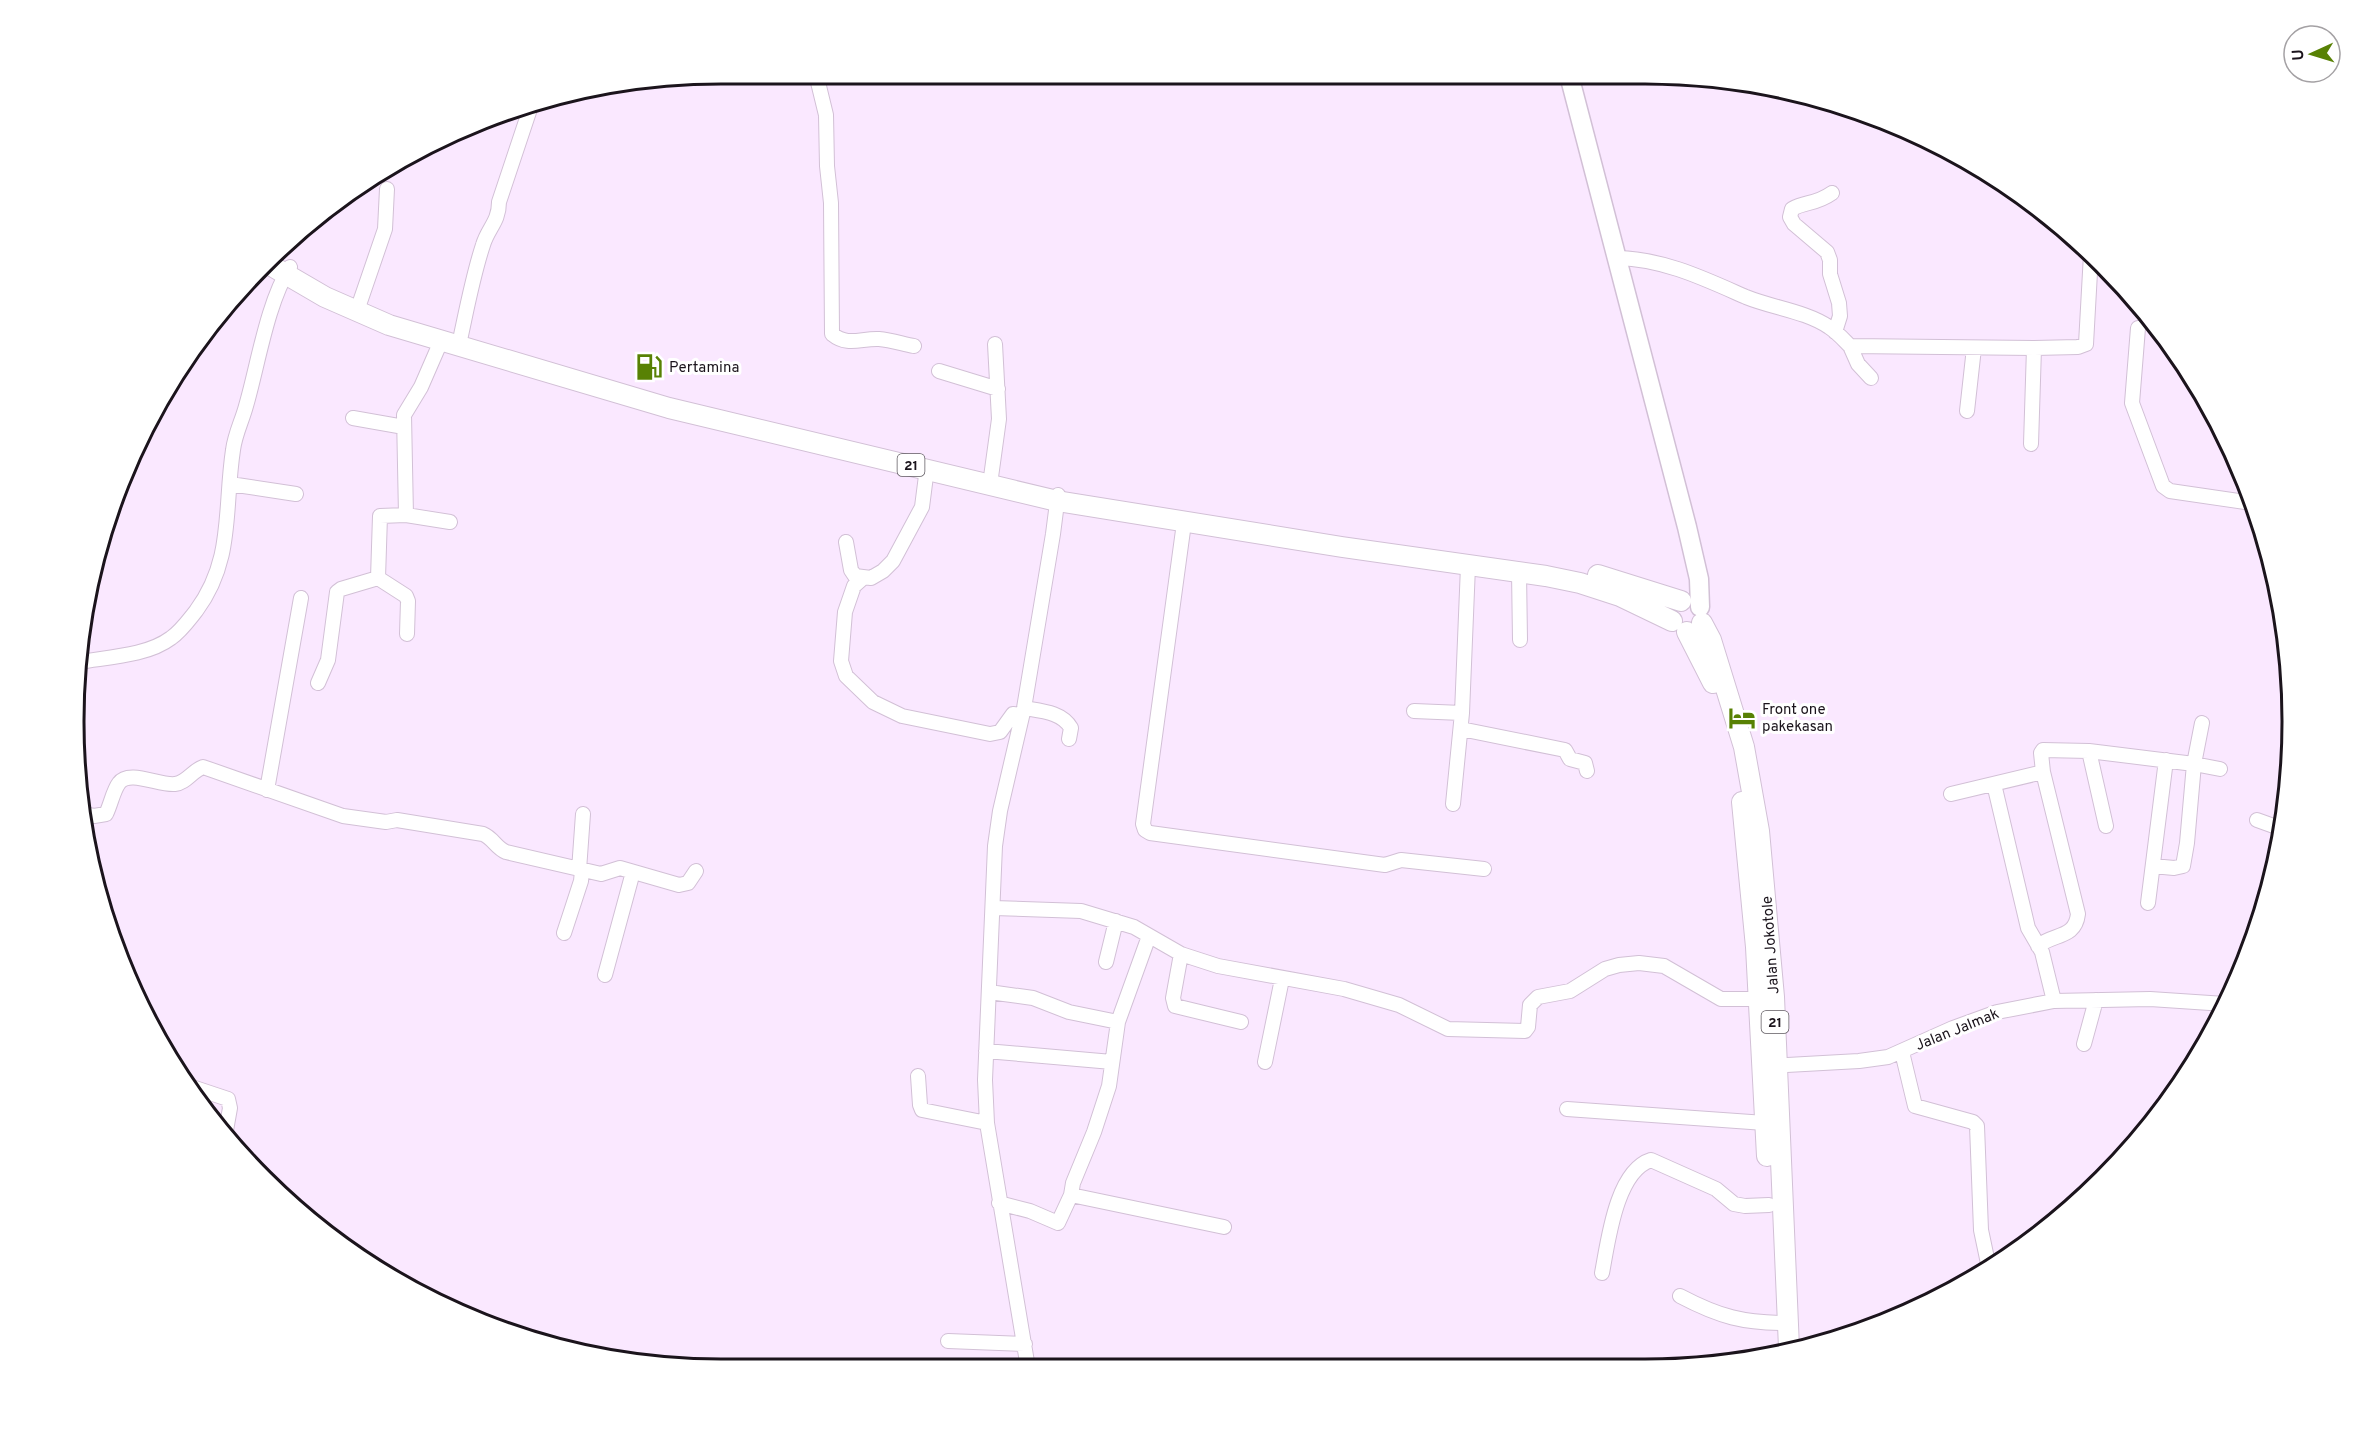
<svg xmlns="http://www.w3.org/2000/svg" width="2366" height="1443" viewBox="0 0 2366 1443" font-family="Overpass,sans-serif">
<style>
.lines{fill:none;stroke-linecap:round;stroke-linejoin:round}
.minor-casing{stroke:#d2c0d6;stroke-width:16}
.major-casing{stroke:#d2c0d6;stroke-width:21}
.highway-casing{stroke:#d2c0d6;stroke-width:22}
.minor{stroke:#fff;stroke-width:14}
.major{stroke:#fff;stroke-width:18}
.highway{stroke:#fff;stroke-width:20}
.labels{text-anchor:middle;stroke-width:6;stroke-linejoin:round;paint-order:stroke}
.shield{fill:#fff;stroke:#5f5a60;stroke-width:1.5}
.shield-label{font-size:14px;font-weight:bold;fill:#1b141c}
.poi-label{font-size:15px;fill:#1b141c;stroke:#fff;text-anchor:start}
.street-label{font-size:15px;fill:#1b141c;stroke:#fff}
.rim{fill:none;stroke:#1b141c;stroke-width:3}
</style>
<rect width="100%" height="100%" fill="#fae8ff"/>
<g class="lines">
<defs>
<path id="minor" d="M817 78 826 115 827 166 831 203 832 334C848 347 861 338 879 339 891 340 903 344 914 346
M1832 193C1815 205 1806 201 1792 209L1790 217 1794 224 1827 252 1830 260V274L1839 303 1840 316 1835 332
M1618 258C1664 259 1705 279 1746 297 1773 308 1805 311 1829 327 1837 332 1844 340 1850 346L2034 348 2078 347 2086 344 2091 254
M360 302 385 229 387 189
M2138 328 2132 403 2163 486 2170 491 2252 503
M460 340C467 308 473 275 483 245 488 228 499 222 499 202L532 103
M1850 346 1858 364 1871 378
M939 371 998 389
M1967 411 1974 348
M353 418 404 427
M2031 444 2034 348
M991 477 999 419 995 344
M230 484 296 494
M406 515 450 522
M1184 523 1143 824 1145 830 1150 833 1385 865 1401 860 1484 869
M846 542 851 570 855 576 871 578 883 571 893 561 922 507 927 468
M1519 572 1520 640
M378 578 406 596 408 601 407 634
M863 578 854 586 845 612 841 661 846 676 873 702 902 716 990 734 1000 732 1013 714 1022 715
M79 662C108 657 147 656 171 638 181 631 188 621 196 611 234 560 224 509 233 450 235 434 242 421 246 406 258 365 267 303 290 267
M318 683 328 660 337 592 341 589 378 578 380 516 406 515 404 415 421 387 441 341
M1024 708C1041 711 1062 712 1071 728L1069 739
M1414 711 1462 713
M2202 723 2194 764 2220 769
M74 724 75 701
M1461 729 1565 750 1570 759 1585 763 1587 771
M2089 751 2106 826
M1994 784 2028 928 2042 952 2054 1001
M267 790 301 598
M1951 794 2043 772
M1453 804 1462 713 1468 566
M81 813 94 816 106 814C111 804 113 791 119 783 129 769 160 786 175 784 186 783 192 771 203 767L343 816 386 822 397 820 483 834C493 838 496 848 506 852L601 874 620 868 679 885 688 883 696 871
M2257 820 2282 829
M579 870 583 814
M2148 903 2166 760
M993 908 1081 911 1134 927 1181 954 1218 966 1344 989 1399 1005 1448 1029 1525 1031 1528 1027 1530 1005 1538 997 1570 991 1605 969 1619 965 1639 963 1664 966 1721 999H1758
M564 933 581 881 582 871
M1149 936 1118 1022 1109 1086 1094 1132 1073 1183 1071 1195 1224 1227
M2038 946C2054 933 2075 939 2078 914L2043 772 2041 753 2043 750 2089 751 2194 764 2187 843 2183 866 2174 868 2153 866
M1181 954 1173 998 1175 1006 1241 1022
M1106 962 1116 921
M605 975 633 872
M989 992 1033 998 1069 1012 1118 1022
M2084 1044 2096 1000
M986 1051 1112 1062
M1902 1052 1915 1106 1973 1122 1977 1126 1981 1230 1989 1268
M1265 1062 1282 979
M1768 1066 1859 1061 1888 1057 1953 1028 1997 1012 2054 1001 2150 999 2225 1004
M918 1076 920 1105 922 1110 987 1123
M189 1086 228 1099 230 1108 225 1136
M1567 1109 1765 1123
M999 1203 1030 1211 1058 1223 1071 1195
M1602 1273C1608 1242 1616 1171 1651 1160L1716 1189 1734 1204 1745 1206 1769 1205
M1680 1296C1720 1317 1743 1323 1788 1323
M948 1341 1025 1344
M1028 1368 987 1123 985 1080 995 846 1000 811 1024 708 1053 534 1058 495"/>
<path id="major" d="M1569 75 1687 527 1699 579 1700 607"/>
<path id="highway" d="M265 262 325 297 389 325 669 408 1057 501 1342 547 1546 576 1580 583 1620 596 1672 621
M1598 575 1681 601
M1702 623 1711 640 1744 747 1759 831 1774 997 1789 1348
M1687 632 1713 683
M1742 802 1756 947 1767 1156"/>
</defs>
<!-- minor casing -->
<use href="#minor" class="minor-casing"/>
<!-- major casing -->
<use href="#major" class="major-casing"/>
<!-- highway casing -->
<use href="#highway" class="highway-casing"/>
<!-- minor -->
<use href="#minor" class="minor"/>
<!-- major -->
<use href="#major" class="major"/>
<!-- highway -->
<use href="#highway" class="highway"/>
</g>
<!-- icons -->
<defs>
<symbol id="fuel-bare" viewBox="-9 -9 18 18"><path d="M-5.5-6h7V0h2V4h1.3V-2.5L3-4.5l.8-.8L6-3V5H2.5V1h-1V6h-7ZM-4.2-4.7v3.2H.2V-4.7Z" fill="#588104" stroke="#fff" stroke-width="2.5" paint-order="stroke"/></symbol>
<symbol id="hotel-bare" viewBox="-9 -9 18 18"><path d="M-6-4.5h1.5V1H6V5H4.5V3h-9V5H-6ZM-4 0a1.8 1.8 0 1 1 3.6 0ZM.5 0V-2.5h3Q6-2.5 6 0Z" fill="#588104" stroke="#fff" stroke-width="2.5" paint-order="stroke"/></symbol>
</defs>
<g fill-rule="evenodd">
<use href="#fuel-bare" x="630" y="348" width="38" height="38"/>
<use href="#hotel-bare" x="1723" y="699" width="38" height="38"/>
</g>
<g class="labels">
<!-- shield labels -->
<g class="shield">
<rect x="897.5" y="454" width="27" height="22" rx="4.5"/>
<rect x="1761.5" y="1011" width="27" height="22" rx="4.5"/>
</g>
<g class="shield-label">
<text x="911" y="470">21</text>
<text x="1775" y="1027">21</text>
</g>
<!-- poi labels -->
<g class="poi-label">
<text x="669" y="372">Pertamina</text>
<text x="1762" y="714">Front one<tspan x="1762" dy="17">pakekasan</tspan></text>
</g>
<!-- street labels -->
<g class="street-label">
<text transform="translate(1770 945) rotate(-94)" y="5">Jalan Jokotole</text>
<text transform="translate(1957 1029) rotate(-22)" y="5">Jalan Jalmak</text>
</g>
</g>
<!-- crop -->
<path d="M0 0H2366V1443H0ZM721 84H1645A637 637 0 0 1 2282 721V722A637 637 0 0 1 1645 1359H721A637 637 0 0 1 84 722V721A637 637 0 0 1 721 84Z" fill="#fff" fill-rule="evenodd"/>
<path class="rim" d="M721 84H1645A637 637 0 0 1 2282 721V722A637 637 0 0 1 1645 1359H721A637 637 0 0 1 84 722V721A637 637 0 0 1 721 84Z"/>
<!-- north arrow -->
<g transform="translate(2312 54) rotate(266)"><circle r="28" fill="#ffffff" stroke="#a4a1a4" stroke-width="1.5"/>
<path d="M0-4.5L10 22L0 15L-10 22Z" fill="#588104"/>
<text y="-9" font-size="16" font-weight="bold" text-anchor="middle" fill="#1b141c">U</text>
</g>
</svg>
